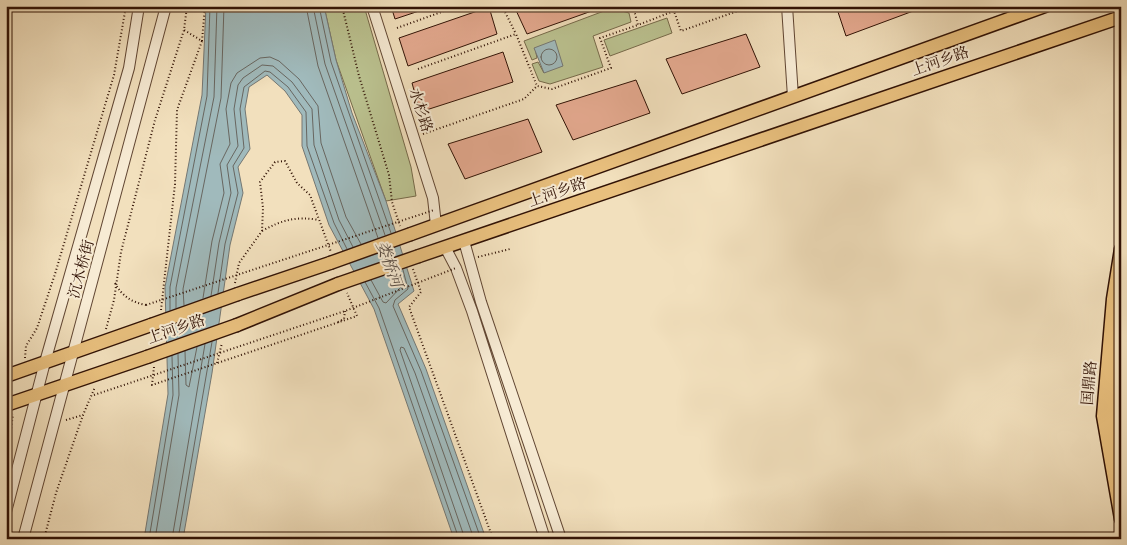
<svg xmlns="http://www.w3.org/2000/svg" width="1127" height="545" viewBox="0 0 1127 545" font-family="'Libre Caslon Text','Noto Serif SC',serif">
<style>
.green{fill:#bbc290;stroke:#766a4a}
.water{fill:#a0babc;stroke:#747773}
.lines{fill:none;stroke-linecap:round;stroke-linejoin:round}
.shore{stroke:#686660;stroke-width:1}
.building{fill:#e4a98f;stroke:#311205}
.minor-casing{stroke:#614633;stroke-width:12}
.major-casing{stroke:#311205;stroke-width:15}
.path{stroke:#311205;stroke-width:2;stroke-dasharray:1 2.5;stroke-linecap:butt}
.minor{stroke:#f7ebd4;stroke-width:10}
.major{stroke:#e9c07e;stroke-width:12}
.major-bridge-casing{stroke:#311205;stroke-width:15;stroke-linecap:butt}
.path-bridge{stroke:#311205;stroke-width:2;stroke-dasharray:1 2.5;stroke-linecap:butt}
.major-bridge{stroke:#e9c07e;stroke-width:12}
.labels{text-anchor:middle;stroke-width:4;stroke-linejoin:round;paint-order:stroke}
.street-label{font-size:15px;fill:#311205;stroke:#f7ebd4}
.water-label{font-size:16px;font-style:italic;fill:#584d45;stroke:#f7ebd4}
</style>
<rect width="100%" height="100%" fill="#f2e0bd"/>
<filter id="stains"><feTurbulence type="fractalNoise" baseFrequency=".004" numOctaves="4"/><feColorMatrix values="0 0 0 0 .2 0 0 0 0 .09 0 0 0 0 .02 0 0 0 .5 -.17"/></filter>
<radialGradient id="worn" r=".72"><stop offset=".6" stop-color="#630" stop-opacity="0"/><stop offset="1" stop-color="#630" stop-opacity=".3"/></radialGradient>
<!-- green -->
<path class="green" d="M324 6H364L411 167 416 196 386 201 336 60Z
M612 8 629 13 631 22 593 36 603 67 550 84 539 81 532 64 538 62 544 73 535 48 537 58 532 60 524 41Z
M667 18 672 33 610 56 604 40Z"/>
<!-- water -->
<path class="water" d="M206 6H324L336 60 352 113 386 201 414 291 398 304 426 369 486 539H454L374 309 329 225 302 146V115L285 91 267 75 249 87 245 109 250 149 238 167 243 193 230 245 212 373 183 539H144L168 394 165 287 202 95Z
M555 40 563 66 544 73 534 48Z"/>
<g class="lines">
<!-- shore -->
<path class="shore" d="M306 6 318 66 378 238
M313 6 325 64 385 235
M319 6 331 62 391 233
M541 57a8 8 0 1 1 16 0a8 8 0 1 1-16 0Z
M403 270 408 289 395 300 393 306 421 371 481 539
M371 280 383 302 386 303 401 287 397 272
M365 282 379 308 459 539
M218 293 225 244 238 193 233 166 244 148 240 109 244 87 265 71 270 72 288 87 306 112 307 146 334 223 347 249
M211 296 219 243 231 193 227 165 238 146 234 109 238 85 243 78 262 65 273 66 292 82 312 109 314 145 339 220 353 247
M203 298 212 241 224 193 220 164 230 144 226 109 231 83 237 73 260 58 270 57 279 61 299 79 318 106 321 143 346 217 361 244
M184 305 183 289 221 98 224 6
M176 308V288L214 97 217 6
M170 310V287L207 96 210 6
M185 351 186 385 189 387 197 347
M149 539 173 395 172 356
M155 539 179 395 178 354
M172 539 205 344
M178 539 212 342
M465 539 400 350 401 347 404 348 415 373 474 539"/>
</g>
<!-- building -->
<path class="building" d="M391 6H428V8L395 19Z
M514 6H603V7L527 34Z
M836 6H924V7L846 36Z
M489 7 497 34 408 66 399 38Z
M746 34 760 67 682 94 666 59Z
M503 52 513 82 420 112 412 83Z
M636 80 650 113 573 140 556 105Z
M528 119 542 152 465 179 448 144Z"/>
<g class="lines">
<defs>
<path id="minor" d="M372 6 433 198 436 225
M787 6 793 97
M464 241 481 302 561 539
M445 247 456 268 472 311 545 539
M6 512 45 362 129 68 139 6
M23 539 166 6"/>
<path id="major" d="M411 234 1045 6
M1121 249 1113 299 1103 416 1121 519
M419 256 1121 17
M238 294 330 263
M1121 315 1113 416 1121 466
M237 325 338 284
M6 376 151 325
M6 405 147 357"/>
</defs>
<!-- minor casing -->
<use href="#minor" class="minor-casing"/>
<!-- major casing -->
<use href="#major" class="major-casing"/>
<!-- path -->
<path class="path" d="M342 6 359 76 389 175 392 202 400 226
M502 6 516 34
M625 6 634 10 635 6
M634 10 638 25 674 11 681 31 752 6
M397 28 458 6
M202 41 205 6
M418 69 516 34 537 86
M423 134 524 99 537 86 552 89 611 68 600 38 638 25
M262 231C282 220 296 216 319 220
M478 257 510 249
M413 269 421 292 409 307 493 539
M115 283C122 296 131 302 146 305
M235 283 239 263 262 231 263 208 260 182 275 162 285 161 297 183 310 195 331 252
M161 310 175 184 177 110 202 41 184 30 187 6
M338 322 344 319 345 311
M106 329 114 300 121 252 155 120 184 30
M25 358 26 346 37 328 55 274 114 75 126 6
M217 363 222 343
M154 367 152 385 357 316 347 293
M66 420 83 415
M6 440 10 437 13 414
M44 539 56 493 83 415 95 387"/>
<!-- minor -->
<use href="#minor" class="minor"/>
<!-- major -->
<use href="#major" class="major"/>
<defs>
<path id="major-bridge" d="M330 263 411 234
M338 284 419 256
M151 325 238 294
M147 357 237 325"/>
</defs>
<!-- major-bridge casing -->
<use href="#major-bridge" class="major-bridge-casing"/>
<!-- path-bridge -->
<path class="path-bridge" d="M146 305 434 210
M94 395 345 311 456 268"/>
<!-- major-bridge -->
<use href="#major-bridge" class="major-bridge"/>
</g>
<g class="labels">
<!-- street labels -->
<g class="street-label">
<text transform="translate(940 61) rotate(-19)" y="5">上河乡路</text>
<text transform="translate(421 110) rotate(72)" y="5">水杉路</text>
<text transform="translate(557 192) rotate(-19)" y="5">上河乡路</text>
<text transform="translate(81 269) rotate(-75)" y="5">沉木桥街</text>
<text transform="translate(176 329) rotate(-19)" y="5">上河乡路</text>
<text transform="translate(1089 383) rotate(-85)" y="5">国鼎路</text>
</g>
<!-- water labels -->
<g class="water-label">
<text transform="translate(390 264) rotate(70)" y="6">娄桥河</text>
</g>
</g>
<!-- margin -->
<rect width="1127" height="545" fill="none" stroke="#f2e0bd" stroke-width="25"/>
<rect x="8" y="8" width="1112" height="530" fill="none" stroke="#311205" stroke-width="2.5"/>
<rect x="12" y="12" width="1102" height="520" fill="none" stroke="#311205"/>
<rect width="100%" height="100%" filter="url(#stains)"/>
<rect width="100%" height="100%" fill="url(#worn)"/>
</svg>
